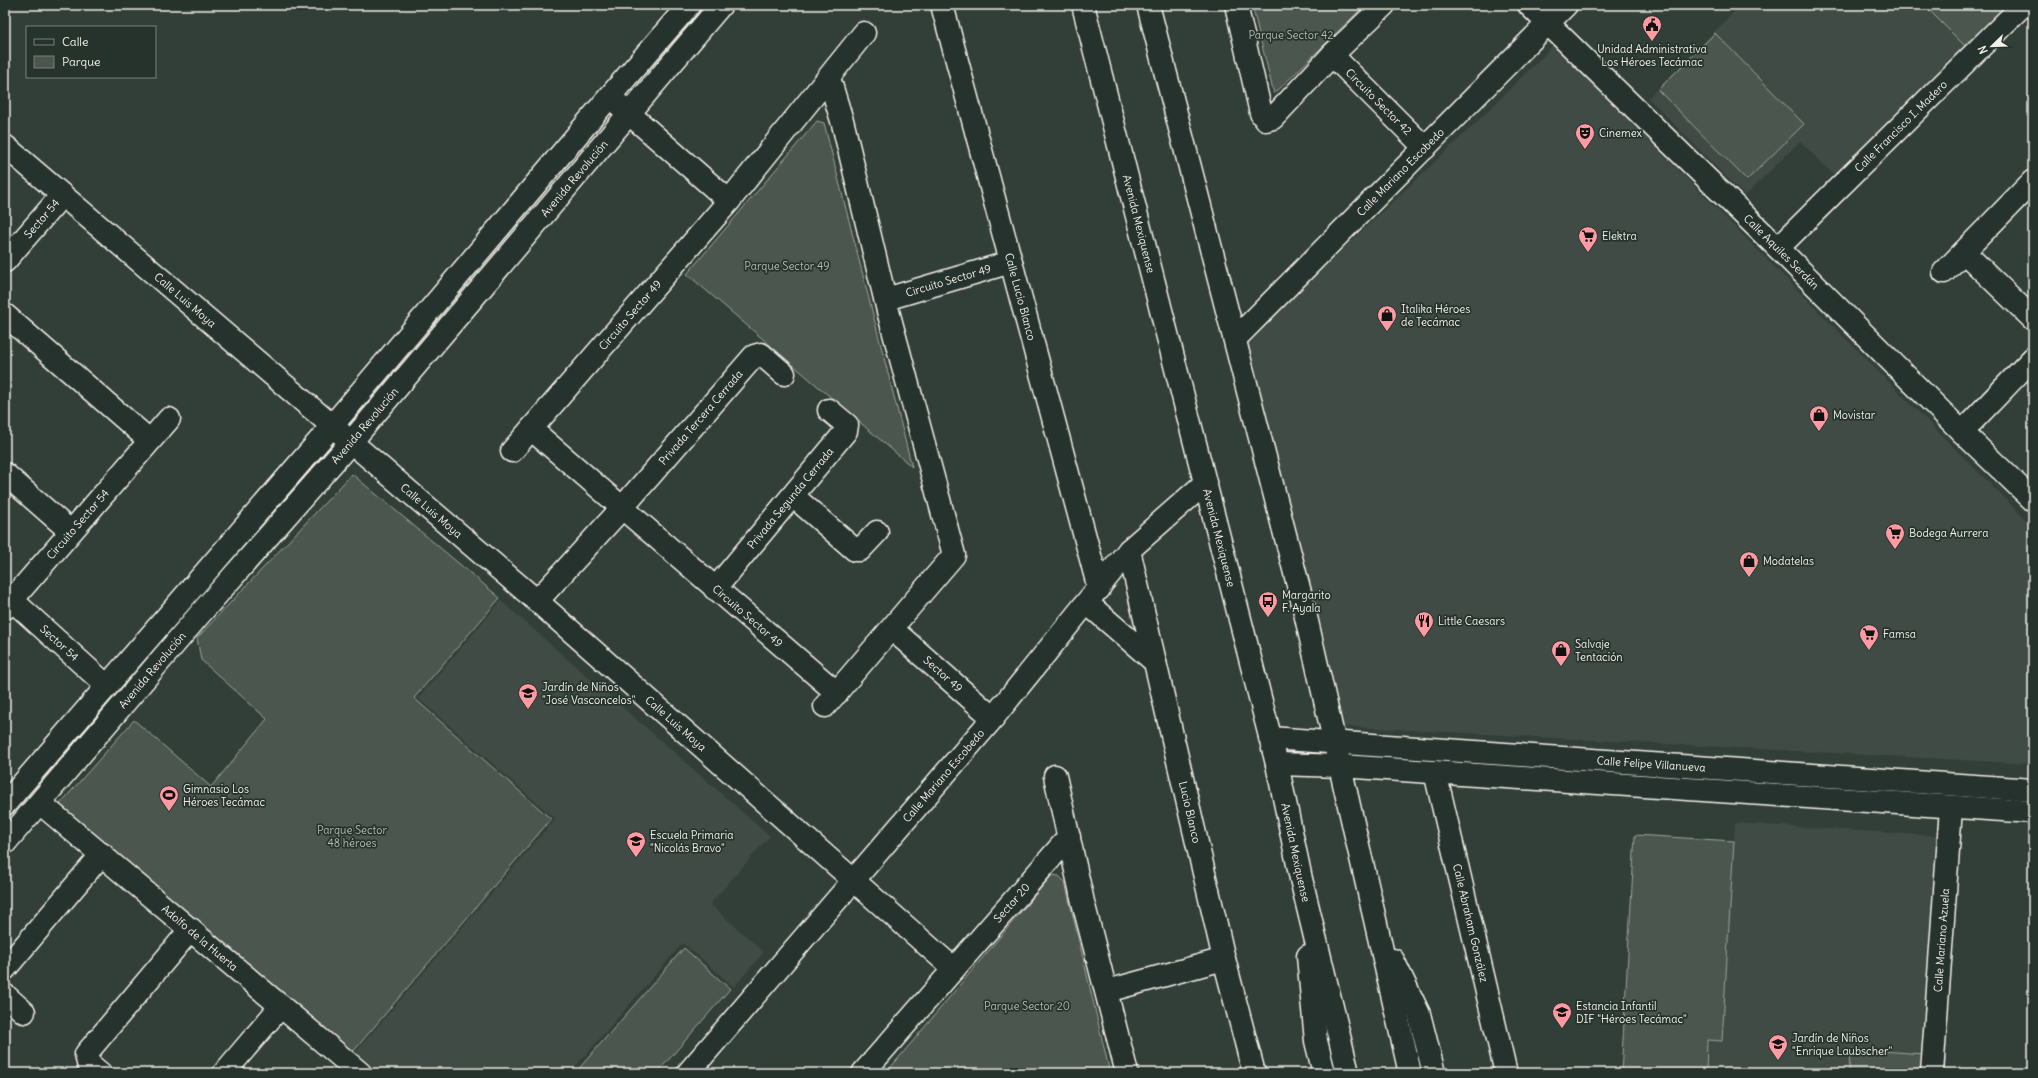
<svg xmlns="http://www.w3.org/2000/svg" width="2038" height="1078" viewBox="0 0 2038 1078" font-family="Delius,sans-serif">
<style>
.built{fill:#404b44}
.park{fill:#4c564f;stroke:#a0a49c}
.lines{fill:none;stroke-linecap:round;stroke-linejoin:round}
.minor-casing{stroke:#f4f1e8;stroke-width:25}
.major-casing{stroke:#f4f1e8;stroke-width:25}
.minor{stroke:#26332d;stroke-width:22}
.major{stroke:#26332d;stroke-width:22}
.labels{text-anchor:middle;stroke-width:3.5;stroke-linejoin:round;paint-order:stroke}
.park-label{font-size:11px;fill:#b9bbb2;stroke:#26332d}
.poi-label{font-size:11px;fill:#f4f1e8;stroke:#26332d;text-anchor:start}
.street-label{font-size:11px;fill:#f4f1e8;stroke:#26332d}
</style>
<rect width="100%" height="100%" fill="#323e38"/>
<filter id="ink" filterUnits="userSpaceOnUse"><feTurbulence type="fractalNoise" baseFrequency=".025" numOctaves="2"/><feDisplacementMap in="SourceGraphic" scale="8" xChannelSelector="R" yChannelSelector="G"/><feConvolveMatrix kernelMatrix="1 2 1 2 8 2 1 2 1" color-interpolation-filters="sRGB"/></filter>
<g filter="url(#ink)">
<!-- built -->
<path class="built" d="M1741 5H1924L1966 47 1836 177 1800 141 1745 196 1648 98Z
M1554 45 2033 527V764L1337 726 1240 347 1484 115Z
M501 601 770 836 710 904 764 952 734 987 683 943 570 1073H375L354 1054 555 819 418 698Z
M1735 823 1938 836 1925 1054 1850 1049 1849 1073H1706L1707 1040 1722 1041Z"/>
<!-- park -->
<path class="park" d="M1252 5H1365L1274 94Z
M1924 5H2008L1966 47Z
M1715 33 1804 124 1747 180 1658 90Z
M817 121 824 123 912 467 687 274Z
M352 474 500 598 414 698 551 819 352 1053 59 805 134 720 211 787 267 719 201 660 197 638Z
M1635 835 1734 841 1722 1041 1707 1040 1706 1073H1621Z
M1052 875 1059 876 1065 882 1110 1073H886Z
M684 948 730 989 657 1073H575Z
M1850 1049 1925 1054 1924 1073H1849Z"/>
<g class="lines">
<defs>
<g id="minor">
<path id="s1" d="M942 5 1099 589"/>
<path d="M1236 5 1261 113 1266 120 1273 118 1332 55 1384 5"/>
<path id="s2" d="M1529 5 1778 248 1962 432 2033 500"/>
<path id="s3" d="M1332 55 1425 148"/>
<path d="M617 103 729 201"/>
<path id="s4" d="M5 146 537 601 954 969"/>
<path id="s5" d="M1778 248 2023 5"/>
<path d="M1964 252 2033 319"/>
<path id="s6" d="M5 261 62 195"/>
<path d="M1944 272 2033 181"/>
<path id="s7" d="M886 299 1011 262"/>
<path d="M5 315 149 440"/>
<path id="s8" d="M1235 339 1566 5"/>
<path id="s9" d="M531 429 837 693"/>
<path d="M1962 432 2033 358"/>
<path id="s10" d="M512 451 729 201 864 33"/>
<path d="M5 474 70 531"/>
<path d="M793 496 855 550H860L877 532"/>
<path id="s11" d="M1129 550 1224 959 1254 1073"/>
<path id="s12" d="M715 589 846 431 847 425 829 410"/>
<path id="s13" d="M12 600 107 686"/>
<path id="s14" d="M537 601 622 508 754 356 761 354 784 374"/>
<path d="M1087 603 1155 662"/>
<path id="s15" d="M5 608 169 419"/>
<path id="s16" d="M892 629 993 718"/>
<path d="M825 706 954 555 888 311 843 124 829 78"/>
<path id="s17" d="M1435 772 1506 1073"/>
<path d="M1055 776 1083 902 1127 1073"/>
<path id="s18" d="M40 803 360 1073"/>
<path d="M5 804 332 426 610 96 689 5"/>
<path id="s19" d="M5 843 200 614 351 442 721 5"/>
<path d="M5 969 102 854"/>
<path d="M1107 991 1224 959"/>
<path d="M5 995 24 1012"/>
<path d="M100 1073 88 1063 86 1054 191 929"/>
<path d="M224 1073 281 1006"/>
<path id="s20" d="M688 1073 993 718 1129 550 1204 484"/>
<path id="s21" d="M863 1073 1069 837"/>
<path id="s22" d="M1932 1073 1951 808"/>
</g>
<g id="major">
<path id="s23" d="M1083 5 1277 764 1301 879 1348 1073"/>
<path d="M1148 5 1303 604 1410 1073"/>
<path id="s24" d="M1270 738 2033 790"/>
<path d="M1277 764 1341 766 2033 812"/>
<path d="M1308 956 1316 1041 1324 1073"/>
<path d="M1393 960 1419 1014 1434 1073"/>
</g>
</defs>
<!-- minor casing -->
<use href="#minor" class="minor-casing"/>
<!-- major casing -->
<use href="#major" class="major-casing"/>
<!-- minor -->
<use href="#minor" class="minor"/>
<!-- major -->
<use href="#major" class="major"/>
</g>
</g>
<!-- icons -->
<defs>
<symbol id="civic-pin" viewBox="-11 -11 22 30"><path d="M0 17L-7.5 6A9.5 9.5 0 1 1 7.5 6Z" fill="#ff9aa2" stroke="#26332d"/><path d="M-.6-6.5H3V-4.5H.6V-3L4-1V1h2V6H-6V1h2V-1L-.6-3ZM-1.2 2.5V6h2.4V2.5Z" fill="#111"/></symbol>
<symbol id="theatre-pin" viewBox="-11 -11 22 30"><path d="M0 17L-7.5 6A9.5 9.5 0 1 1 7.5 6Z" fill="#ff9aa2" stroke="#26332d"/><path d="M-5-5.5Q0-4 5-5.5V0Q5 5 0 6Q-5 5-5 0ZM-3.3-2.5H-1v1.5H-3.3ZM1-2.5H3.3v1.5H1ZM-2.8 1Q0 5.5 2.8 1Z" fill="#111"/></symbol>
<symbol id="supermarket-pin" viewBox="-11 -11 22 30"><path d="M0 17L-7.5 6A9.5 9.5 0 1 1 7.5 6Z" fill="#ff9aa2" stroke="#26332d"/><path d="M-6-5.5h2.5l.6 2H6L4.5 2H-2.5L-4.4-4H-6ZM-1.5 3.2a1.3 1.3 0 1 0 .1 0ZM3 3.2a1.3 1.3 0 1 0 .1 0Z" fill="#111"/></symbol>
<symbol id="shop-pin" viewBox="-11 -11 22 30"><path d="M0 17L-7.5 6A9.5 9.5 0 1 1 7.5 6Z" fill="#ff9aa2" stroke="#26332d"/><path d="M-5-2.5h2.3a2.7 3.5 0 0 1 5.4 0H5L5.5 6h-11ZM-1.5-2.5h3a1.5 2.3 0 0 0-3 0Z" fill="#111"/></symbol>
<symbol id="bus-pin" viewBox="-11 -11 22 30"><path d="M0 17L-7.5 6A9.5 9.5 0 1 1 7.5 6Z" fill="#ff9aa2" stroke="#26332d"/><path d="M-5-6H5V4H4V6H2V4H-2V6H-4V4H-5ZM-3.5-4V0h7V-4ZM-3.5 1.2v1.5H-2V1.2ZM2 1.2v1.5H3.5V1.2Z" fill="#111"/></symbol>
<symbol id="restaurant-pin" viewBox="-11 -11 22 30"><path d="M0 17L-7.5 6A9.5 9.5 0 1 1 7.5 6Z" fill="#ff9aa2" stroke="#26332d"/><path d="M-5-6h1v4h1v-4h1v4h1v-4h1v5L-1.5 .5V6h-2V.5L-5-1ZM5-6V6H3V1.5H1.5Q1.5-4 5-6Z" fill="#111"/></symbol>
<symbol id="school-pin" viewBox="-11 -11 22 30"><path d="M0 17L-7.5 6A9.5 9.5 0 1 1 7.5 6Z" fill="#ff9aa2" stroke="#26332d"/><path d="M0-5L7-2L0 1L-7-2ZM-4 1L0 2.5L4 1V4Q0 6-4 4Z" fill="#111"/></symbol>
<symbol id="stadium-pin" viewBox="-11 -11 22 30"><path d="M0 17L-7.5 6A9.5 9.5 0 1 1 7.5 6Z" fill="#ff9aa2" stroke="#26332d"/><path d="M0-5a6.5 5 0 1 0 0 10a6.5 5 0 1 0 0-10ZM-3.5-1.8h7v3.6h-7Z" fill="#111"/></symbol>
</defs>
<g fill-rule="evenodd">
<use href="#civic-pin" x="1641" y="14" width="22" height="30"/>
<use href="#theatre-pin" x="1574" y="122" width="22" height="30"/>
<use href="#supermarket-pin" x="1577" y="225" width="22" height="30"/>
<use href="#shop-pin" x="1376" y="304" width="22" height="30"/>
<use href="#shop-pin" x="1808" y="404" width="22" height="30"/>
<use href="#supermarket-pin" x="1884" y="522" width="22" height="30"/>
<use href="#shop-pin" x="1738" y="550" width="22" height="30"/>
<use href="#bus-pin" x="1257" y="590" width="22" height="30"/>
<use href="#restaurant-pin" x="1413" y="610" width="22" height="30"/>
<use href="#supermarket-pin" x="1858" y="623" width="22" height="30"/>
<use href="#shop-pin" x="1550" y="639" width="22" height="30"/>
<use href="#school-pin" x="517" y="682" width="22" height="30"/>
<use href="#stadium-pin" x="158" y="784" width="22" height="30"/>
<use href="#school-pin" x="625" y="830" width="22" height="30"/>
<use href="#school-pin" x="1551" y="1001" width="22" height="30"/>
<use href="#school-pin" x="1767" y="1033" width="22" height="30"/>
</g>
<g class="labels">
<!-- park labels -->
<g class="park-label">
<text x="1291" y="39">Parque Sector 42</text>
<text x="787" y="270">Parque Sector 49</text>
<text x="352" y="834">Parque Sector<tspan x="352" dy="13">48 héroes</tspan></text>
<text x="1027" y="1010">Parque Sector 20</text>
</g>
<!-- poi labels -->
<g class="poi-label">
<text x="1652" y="53" text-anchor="middle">Unidad Administrativa<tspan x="1652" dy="13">Los Héroes Tecámac</tspan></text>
<text x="1599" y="137">Cinemex</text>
<text x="1602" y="240">Elektra</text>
<text x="1401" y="313">Italika Héroes<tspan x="1401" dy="13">de Tecámac</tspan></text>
<text x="1833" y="419">Movistar</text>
<text x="1909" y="537">Bodega Aurrera</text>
<text x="1763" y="565">Modatelas</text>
<text x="1282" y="599">Margarito<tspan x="1282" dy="13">F. Ayala</tspan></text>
<text x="1438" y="625">Little Caesars</text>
<text x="1883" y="638">Famsa</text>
<text x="1575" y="648">Salvaje<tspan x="1575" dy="13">Tentación</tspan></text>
<text x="542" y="691">Jardín de Niños<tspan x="542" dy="13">"José Vasconcelos"</tspan></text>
<text x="183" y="793">Gimnasio Los<tspan x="183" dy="13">Héroes Tecámac</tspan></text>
<text x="650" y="839">Escuela Primaria<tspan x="650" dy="13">"Nicolás Bravo"</tspan></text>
<text x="1576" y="1010">Estancia Infantil<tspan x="1576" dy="13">DIF "Héroes Tecámac"</tspan></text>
<text x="1792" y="1042">Jardín de Niños<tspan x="1792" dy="13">"Enrique Laubscher"</tspan></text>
</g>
<!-- street labels -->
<g class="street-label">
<text dy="4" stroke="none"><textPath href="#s3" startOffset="66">Circuito Sector 42</textPath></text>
<text dy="4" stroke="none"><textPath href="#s5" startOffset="173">Calle Francisco I. Madero</textPath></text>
<text dy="4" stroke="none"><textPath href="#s8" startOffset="235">Calle Mariano Escobedo</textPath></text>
<text dy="4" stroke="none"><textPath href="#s19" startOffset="875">Avenida Revolución</textPath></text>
<text dy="4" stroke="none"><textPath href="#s6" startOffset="56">Sector 54</textPath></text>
<text dy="4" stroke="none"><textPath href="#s23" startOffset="226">Avenida Mexiquense</textPath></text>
<text dy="4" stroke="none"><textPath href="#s2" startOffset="353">Calle Aquiles Serdán</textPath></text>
<text dy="4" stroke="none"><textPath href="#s7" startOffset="65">Circuito Sector 49</textPath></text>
<text dy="4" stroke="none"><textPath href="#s1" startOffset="302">Calle Lucio Blanco</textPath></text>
<text dy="4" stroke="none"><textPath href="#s4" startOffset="237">Calle Luis Moya</textPath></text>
<text dy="4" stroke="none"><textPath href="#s10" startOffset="180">Circuito Sector 49</textPath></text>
<text dy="4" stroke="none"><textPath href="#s14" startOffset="246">Privada Tercera Cerrada</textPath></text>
<text dy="4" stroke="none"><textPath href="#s19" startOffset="551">Avenida Revolución</textPath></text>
<text dy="4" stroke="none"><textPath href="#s12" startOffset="118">Privada Segunda Cerrada</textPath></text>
<text dy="4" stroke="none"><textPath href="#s4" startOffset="561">Calle Luis Moya</textPath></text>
<text dy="4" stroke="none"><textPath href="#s15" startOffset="111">Circuito Sector 54</textPath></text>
<text dy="4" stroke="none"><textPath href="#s23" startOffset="550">Avenida Mexiquense</textPath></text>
<text dy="4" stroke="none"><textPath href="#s9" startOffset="286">Circuito Sector 49</textPath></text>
<text dy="4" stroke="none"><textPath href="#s13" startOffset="64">Sector 54</textPath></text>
<text dy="4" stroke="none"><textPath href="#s19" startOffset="227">Avenida Revolución</textPath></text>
<text dy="4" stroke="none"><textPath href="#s16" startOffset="68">Sector 49</textPath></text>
<text dy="4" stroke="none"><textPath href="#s4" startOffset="885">Calle Luis Moya</textPath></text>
<text dy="4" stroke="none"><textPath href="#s24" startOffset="382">Calle Felipe Villanueva</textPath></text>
<text dy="4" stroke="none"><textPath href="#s20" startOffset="392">Calle Mariano Escobedo</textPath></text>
<text dy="4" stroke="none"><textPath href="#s11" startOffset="269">Lucio Blanco</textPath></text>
<text dy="4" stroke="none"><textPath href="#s23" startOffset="874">Avenida Mexiquense</textPath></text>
<text dy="4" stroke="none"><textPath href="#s21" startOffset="226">Sector 20</textPath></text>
<text dy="4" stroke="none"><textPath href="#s17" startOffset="155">Calle Abraham González</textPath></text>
<text dy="4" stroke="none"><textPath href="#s18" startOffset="209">Adolfo de la Huerta</textPath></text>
<text dy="4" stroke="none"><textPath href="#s22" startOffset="133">Calle Mariano Azuela</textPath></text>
</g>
</g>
<!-- margin -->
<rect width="2038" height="1078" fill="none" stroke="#26332d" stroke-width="20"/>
<rect x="10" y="10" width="2018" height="1058" fill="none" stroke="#f4f1e8" stroke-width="1.5" filter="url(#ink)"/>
<!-- legend -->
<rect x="26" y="26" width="130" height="52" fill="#26332d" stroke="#787f78"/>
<rect x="34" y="39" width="20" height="6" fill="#26332d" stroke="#787f78"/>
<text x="62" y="46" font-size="12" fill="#f4f1e8">Calle</text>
<rect x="34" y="56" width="20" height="12" fill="#4c564f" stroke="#787f78"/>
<text x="62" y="66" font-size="12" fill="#f4f1e8">Parque</text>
<!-- north arrow -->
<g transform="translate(1992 46) rotate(247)" stroke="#26332d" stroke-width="3" paint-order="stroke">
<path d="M0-3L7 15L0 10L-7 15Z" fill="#f4f1e8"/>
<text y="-6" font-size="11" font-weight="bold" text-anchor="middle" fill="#f4f1e8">N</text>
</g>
</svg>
